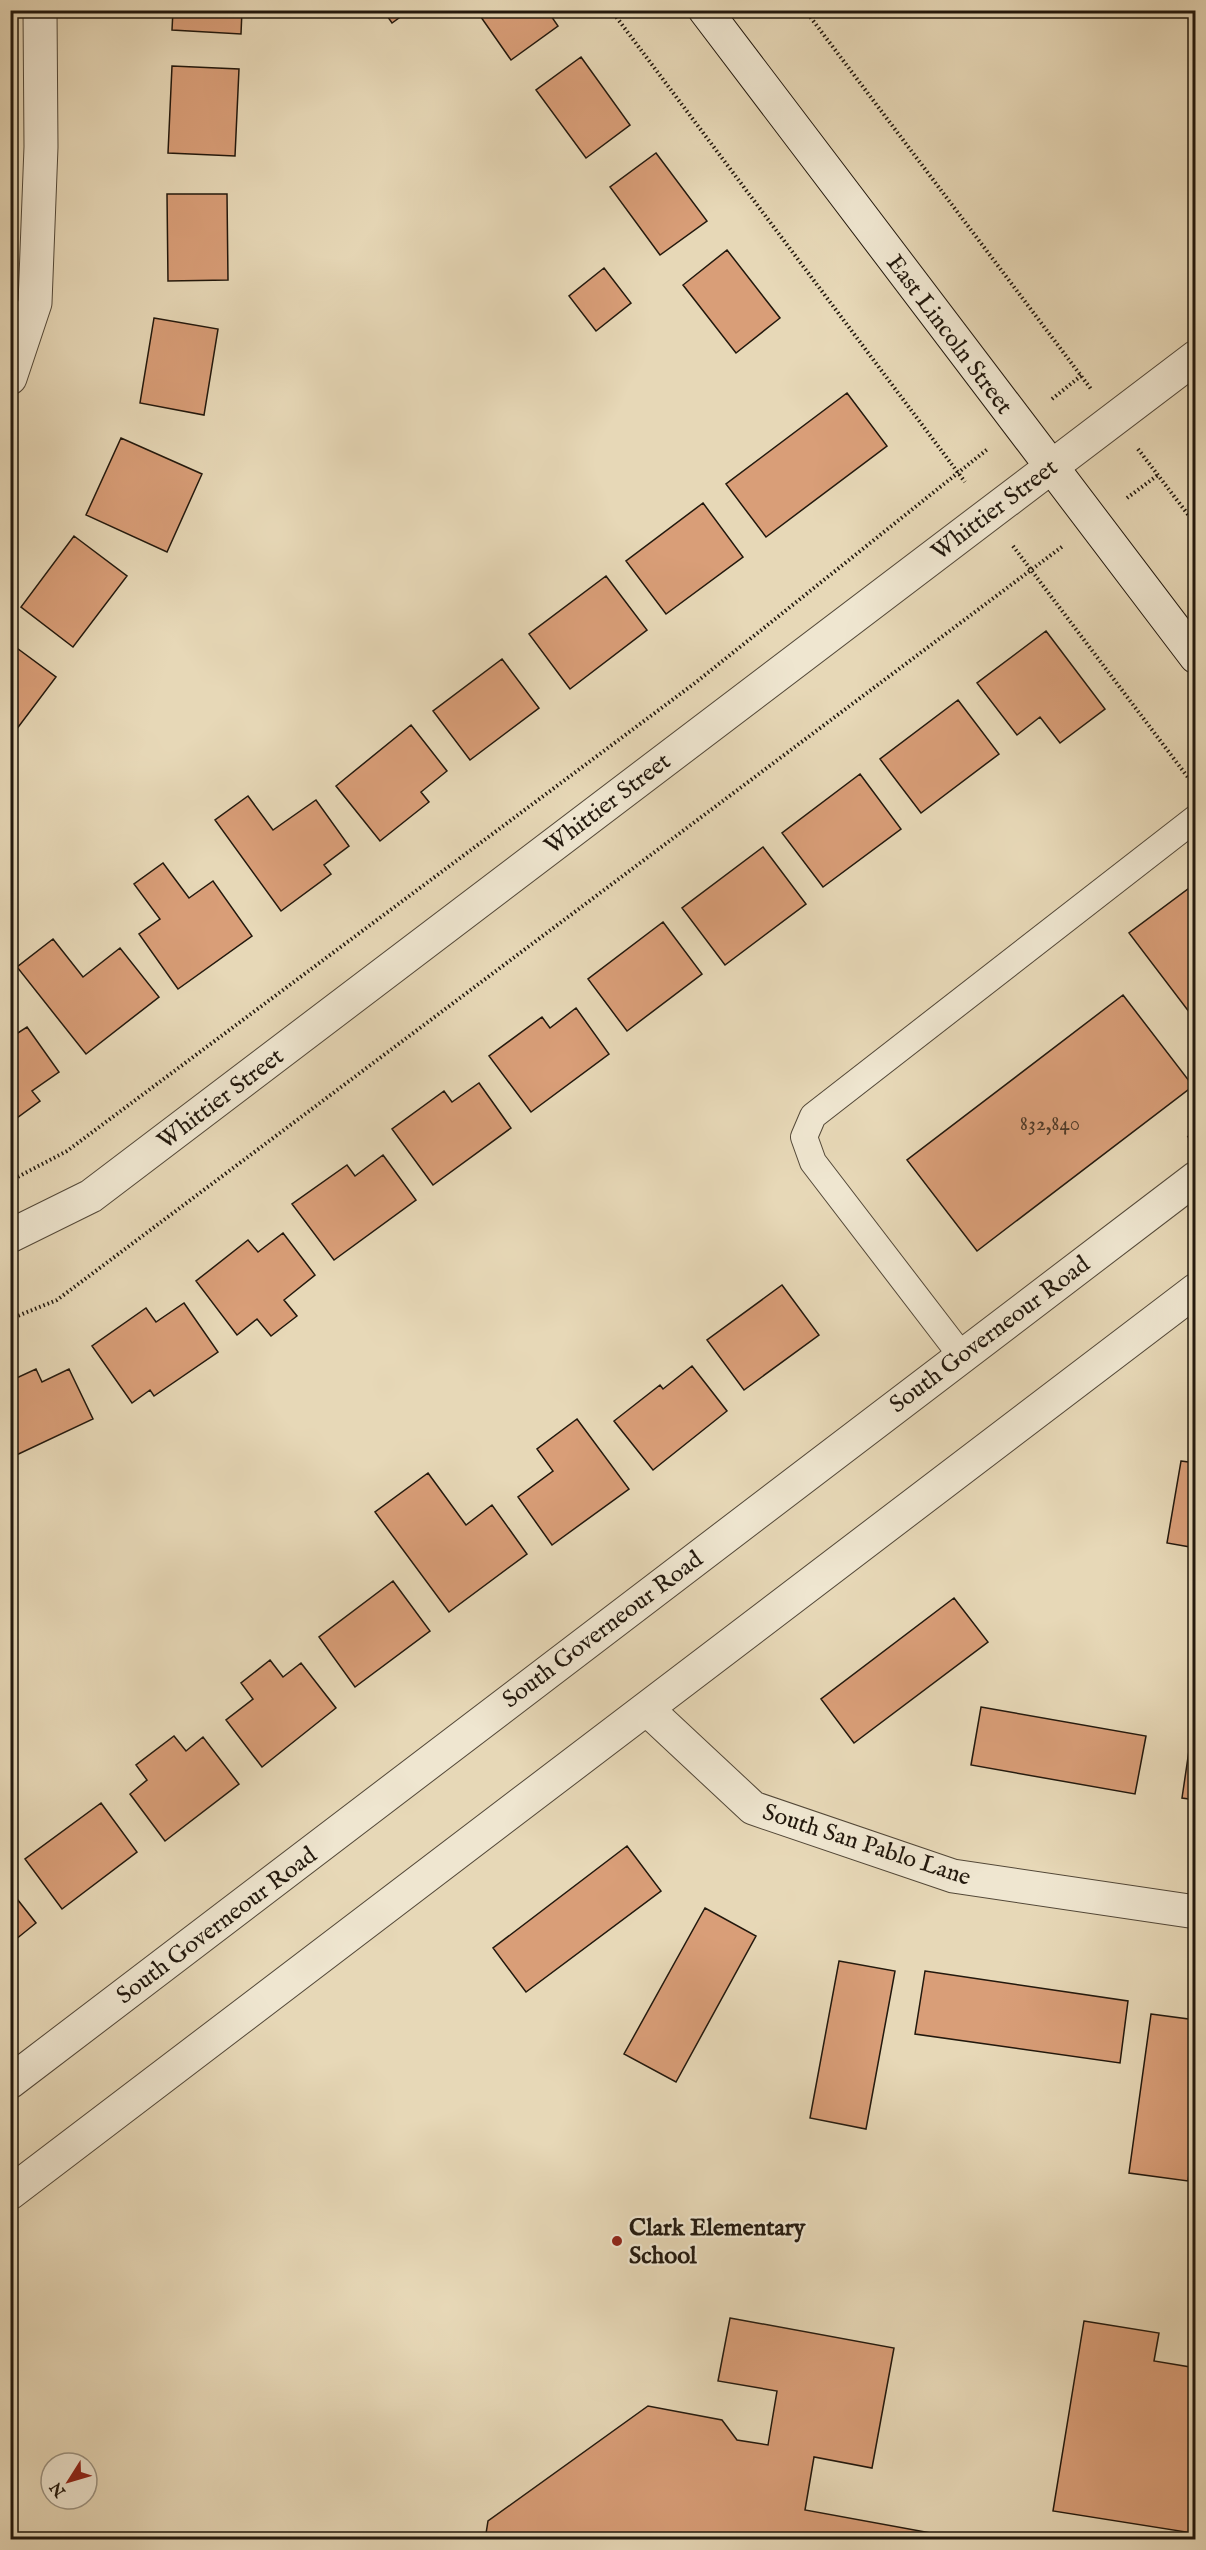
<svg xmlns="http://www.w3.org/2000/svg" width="1206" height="2550" viewBox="0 0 1206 2550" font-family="'IM FELL English',serif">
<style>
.building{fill:#d99e78;stroke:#22180d;stroke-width:1.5}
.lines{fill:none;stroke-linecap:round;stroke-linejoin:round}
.lane-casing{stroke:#534838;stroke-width:28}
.street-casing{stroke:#534838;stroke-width:35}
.secondary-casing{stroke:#22180d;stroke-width:35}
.path{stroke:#22180d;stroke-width:4;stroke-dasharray:1.5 3;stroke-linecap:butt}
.lane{stroke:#efe6d0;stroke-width:26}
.street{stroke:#efe6d0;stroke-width:33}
.secondary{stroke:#efe6d0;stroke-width:33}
.poi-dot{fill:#8f2418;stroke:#efe6d0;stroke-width:2}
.labels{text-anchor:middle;stroke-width:4.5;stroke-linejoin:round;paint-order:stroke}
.number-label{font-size:21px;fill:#503a28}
.street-label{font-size:24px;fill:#22180d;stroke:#efe6d0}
.poi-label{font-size:24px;font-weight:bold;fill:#22180d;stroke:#efe6d0;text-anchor:start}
</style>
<rect width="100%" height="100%" fill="#e7d8b7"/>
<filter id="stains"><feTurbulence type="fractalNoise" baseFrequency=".00333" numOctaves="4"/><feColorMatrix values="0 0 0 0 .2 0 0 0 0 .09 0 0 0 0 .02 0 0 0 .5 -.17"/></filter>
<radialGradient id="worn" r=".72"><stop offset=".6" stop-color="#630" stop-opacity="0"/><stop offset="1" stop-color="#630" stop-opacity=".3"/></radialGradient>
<!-- building -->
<path class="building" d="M173 10H242L241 34 172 30Z
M383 10H410L392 23Z
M476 10H547L558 26 511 60Z
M581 57 630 125 586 158 536 90Z
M172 66 239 69 235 156 168 153Z
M656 153 707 221 660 255 610 187Z
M167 194H227L228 280 168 281Z
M727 250 780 318 736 353 683 285Z
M604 268 631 303 596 331 569 296Z
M154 318 218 329 204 415 140 403Z
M847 393 887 446 766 537 726 484Z
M121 438 202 474 167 552 86 515Z
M703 503 743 557 666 614 626 561Z
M74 536 127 576 73 647 21 607Z
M606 576 647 630 570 689 529 634Z
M1046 631 1105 709 1060 743 1040 717 1017 735 977 683Z
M10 643 56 677 10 738Z
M502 659 539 708 470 760 433 711Z
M958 700 999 754 921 813 880 759Z
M411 725 447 771 421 792 429 802 380 841 336 786Z
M860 774 901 829 823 887 782 833Z
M248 796 273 830 316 800 349 846 324 865 331 874 281 911 215 820Z
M763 847 806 904 725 965 682 908Z
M163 863 189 898 213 881 252 936 178 989 139 934 160 919 134 884Z
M1196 883V1021L1129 933Z
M663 922 702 974 627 1031 588 979Z
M53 939 83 977 120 948 159 997 86 1054 17 967Z
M1123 995 1193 1086 977 1251 907 1160Z
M576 1008 609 1054 531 1112 489 1056 542 1017 550 1028Z
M27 1027 59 1072 32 1091 40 1101 10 1123V1038Z
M479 1083 511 1128 433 1185 392 1129 444 1091 452 1102Z
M383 1155 416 1200 334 1260 292 1204 347 1165 355 1176Z
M283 1233 315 1275 284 1300 297 1316 271 1336 257 1319 237 1335 196 1281 248 1240 258 1252Z
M782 1285 819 1335 744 1390 707 1340Z
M184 1303 218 1352 154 1396 150 1390 132 1403 92 1346 146 1308 156 1322Z
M692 1366 727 1411 653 1470 614 1421 660 1385 663 1389Z
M36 1369 42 1382 69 1369 93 1419 10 1458V1381Z
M577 1419 629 1489 552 1545 518 1497 553 1471 537 1449Z
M1181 1461 1196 1463V1548L1167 1543Z
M428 1473 466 1525 492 1505 527 1554 449 1612 375 1512Z
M393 1581 430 1631 355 1687 319 1637Z
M954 1598 988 1642 854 1743 821 1699Z
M270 1660 283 1677 301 1663 336 1708 262 1767 226 1720 253 1699 241 1683Z
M1196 1703V1800L1182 1798Z
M981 1707 1146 1736 1135 1794 971 1765Z
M174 1736 186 1751 203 1737 239 1784 165 1841 130 1794 147 1780 136 1765Z
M101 1803 137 1852 62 1909 25 1859Z
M627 1846 661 1891 526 1992 493 1948Z
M10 1890 36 1923 10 1944Z
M705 1908 756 1936 676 2082 624 2054Z
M839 1961 895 1971 866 2129 810 2118Z
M925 1971 1128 2001 1120 2063 915 2034Z
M1151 2014 1196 2020V2126L1188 2181 1129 2173Z
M730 2318 894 2348 872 2468 814 2457 805 2510 969 2540H485L488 2521 648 2406 722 2420 737 2440 768 2445 777 2391 718 2381Z
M1084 2321 1159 2333 1154 2361 1196 2368V2508L1192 2533 1053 2511Z"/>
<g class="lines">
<defs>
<path id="lane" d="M961 1355 813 1162 804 1137 813 1116 1196 818"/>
<path id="street" d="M10 378 35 303 41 147 40 10
M10 1236 91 1196 1196 357
M647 1709 753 1808 953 1876 1196 1912
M10 2082 1196 1178
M10 2193 1196 1290"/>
<path id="secondary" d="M705 10 1196 657"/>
</defs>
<!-- lane casing -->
<use href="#lane" class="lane-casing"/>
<!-- street casing -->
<use href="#street" class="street-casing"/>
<!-- secondary casing -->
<use href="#secondary" class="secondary-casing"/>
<!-- path -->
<path class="path" d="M611 10 965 482
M805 10 1091 389
M1052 399 1082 375
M1138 449 1196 525
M1127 498 1158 475
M1013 546 1193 784
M1188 1138 1196 1132
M10 1181 67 1151 695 683 989 448
M10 1319 57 1300 1063 546"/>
<!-- lane -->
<use href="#lane" class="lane"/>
<!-- street -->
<use href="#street" class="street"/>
<!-- secondary -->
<use href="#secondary" class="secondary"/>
</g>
<!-- markers -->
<circle class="poi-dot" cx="617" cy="2241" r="6"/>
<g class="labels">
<!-- number labels -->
<g class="number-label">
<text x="1050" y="1130">832,840</text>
</g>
<!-- street labels -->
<g class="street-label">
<text transform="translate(950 334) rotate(53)" y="8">East Lincoln Street</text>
<text transform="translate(994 509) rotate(-37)" y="8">Whittier Street</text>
<text transform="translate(607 803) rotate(-37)" y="8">Whittier Street</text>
<text transform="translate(220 1098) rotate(-37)" y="8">Whittier Street</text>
<text transform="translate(989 1334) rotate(-37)" y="8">South Governeour Road</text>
<text transform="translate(602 1629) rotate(-37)" y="8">South Governeour Road</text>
<text transform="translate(867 1844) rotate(18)" y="8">South San Pablo Lane</text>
<text transform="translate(216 1925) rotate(-37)" y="8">South Governeour Road</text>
</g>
<!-- poi labels -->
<g class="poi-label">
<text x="629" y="2235">Clark Elementary<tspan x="629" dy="28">School</tspan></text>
</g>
</g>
<!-- margin -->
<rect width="1206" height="2550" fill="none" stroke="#e7d8b7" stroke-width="36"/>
<rect x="12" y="12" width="1182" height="2526" fill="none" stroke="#22180d" stroke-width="3"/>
<rect x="18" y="18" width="1170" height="2514" fill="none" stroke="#22180d" stroke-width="1.5"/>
<!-- north arrow -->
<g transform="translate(69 2481) rotate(233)"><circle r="28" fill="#efe6d0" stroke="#9d9482" stroke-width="1.5"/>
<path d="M0-4.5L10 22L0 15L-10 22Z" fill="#8f2418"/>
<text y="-9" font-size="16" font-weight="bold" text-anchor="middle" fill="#22180d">N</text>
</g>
<rect width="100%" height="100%" filter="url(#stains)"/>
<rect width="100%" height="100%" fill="url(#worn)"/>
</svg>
